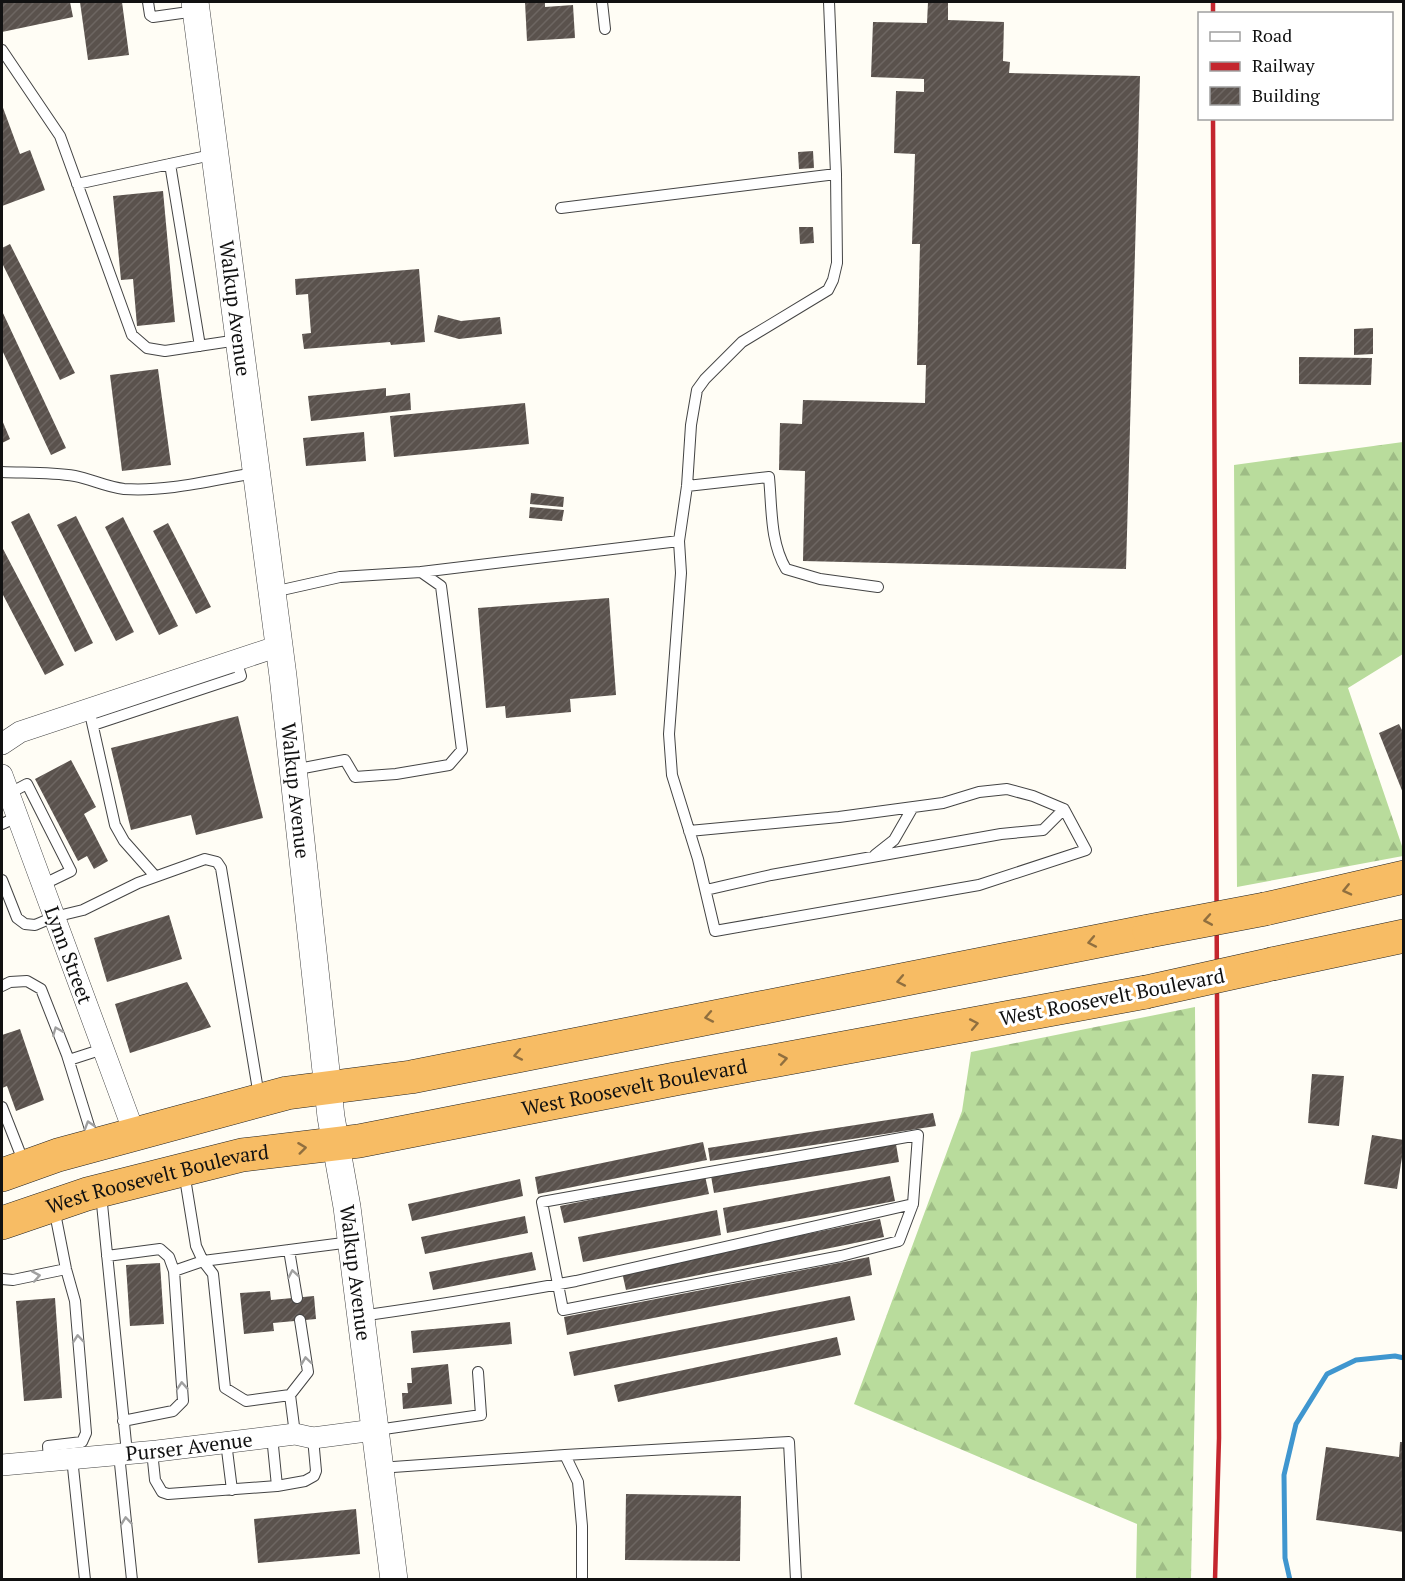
<svg xmlns="http://www.w3.org/2000/svg" width="1405" height="1581" viewBox="0 0 1405 1581" font-family="'PT Serif',serif">
<style>
.forest{fill:url(#forest-firs)}
.lines{fill:none;stroke-linecap:round;stroke-linejoin:round}
.stream{stroke:#3f96cf;stroke-width:5}
.building{fill:url(#building-hatch)}
.service-casing{stroke:#444;stroke-width:12}
.minor-casing{stroke:#444;stroke-width:22}
.tertiary-casing{stroke:#444;stroke-width:28}
.trunk-casing{stroke:#222;stroke-width:34}
.service{stroke:#fff;stroke-width:10}
.minor{stroke:#fff;stroke-width:21}
.tertiary{stroke:#fff;stroke-width:27}
.trunk{stroke:#f7bc64;stroke-width:33}
.rail{stroke:#c4262e;stroke-width:4.5}
.trunk-bridge-casing{stroke:#222;stroke-width:34;stroke-linecap:butt}
.trunk-bridge{stroke:#f7bc64;stroke-width:33}
.oneway{stroke:#906f3f}
.oneway2{stroke:#a0a0a0}
.labels{text-anchor:middle;stroke-width:6;stroke-linejoin:round;paint-order:stroke}
.street-label{font-size:20px;fill:#111;stroke:#fff}
</style>
<defs>
<pattern id="forest-firs" width="22" height="20" patternUnits="userSpaceOnUse" patternTransform="scale(1.5)"><rect width="22" height="20" fill="#b9dc9c"/><path d="M5 1l3.5 6h-7zM16 11l3.5 6h-7z" fill="#9ebc85"/></pattern>
<pattern id="building-hatch" width="6" height="6" patternUnits="userSpaceOnUse" patternTransform="scale(1.5)"><rect width="6" height="6" fill="#5a524d"/><path d="M-1 1l2-2M0 6l6-6M5 7l2-2" fill="none" stroke="#6d6662"/></pattern>
</defs>
<rect width="100%" height="100%" fill="#fffdf5"/>
<!-- forest -->
<path class="forest" d="M1403 442V654L1348 688 1403 849V856L1237 887 1234 465Z
M1195 1007 1197 1298 1191 1579H1136L1137 1524 854 1404 962 1111 971 1052Z"/>
<g class="lines">
<!-- stream -->
<path class="stream" d="M1290 1580 1285 1558 1284 1475 1296 1424 1327 1374 1356 1360 1395 1356 1404 1358"/>
</g>
<!-- building -->
<path class="building" d="M2 2H70L73 17 2 32Z
M80 2H122L129 55 88 60Z
M525 2H545V7L573 5 575 38 527 41Z
M928 2H948V20L1004 22 1003 61 1010 62 1009 73 1140 76 1126 569 803 561 805 471 779 470 780 423 802 424 803 400 925 403 926 365H917L920 244H912L915 154 894 153 896 91 924 92V79L871 77 873 22 927 23Z
M2 105 20 154 30 150 45 190 2 206Z
M813 151 814 168 799 169 798 152Z
M163 191 175 322 137 326 133 279 121 280 113 196Z
M799 227H813L814 243 800 244Z
M10 244 75 373 60 380 2 263V248Z
M419 269 425 342 391 345 390 342 304 349 302 334 311 333 308 294 296 295 295 279Z
M2 311 66 448 51 455 2 350Z
M438 315 461 321 500 317 502 334 459 339 434 332Z
M1373 328V354L1354 355V329Z
M1299 357 1372 358 1371 385 1299 384Z
M158 369 171 465 122 471 110 375Z
M386 388V396L410 393 411 410 311 421 308 396Z
M525 403 529 444 394 457 390 416Z
M2 420 10 439 2 443Z
M364 432 366 461 306 466 303 438Z
M531 493 564 497 563 507 530 504Z
M530 507 564 510 562 521 529 518Z
M29 513 93 643 75 652 11 522Z
M76 516 134 632 116 641 57 525Z
M123 517 178 626 159 635 105 527Z
M168 523 211 607 196 614 153 531Z
M2 547 64 665 45 675 2 593Z
M609 598 616 695 570 699 571 712 506 718 505 706 486 708 478 608Z
M238 716 263 818 196 835 191 815 131 830 111 748Z
M1399 724 1404 734 1403 793 1379 733Z
M71 760 96 807 84 814 108 861 94 869 87 856 78 861 35 779Z
M169 915 182 959 107 982 94 938Z
M187 982 211 1027 130 1053 115 1004Z
M20 1029 44 1100 16 1111 7 1086 2 1088V1035Z
M1312 1074 1344 1076 1339 1126 1308 1123Z
M933 1113 936 1126 710 1161 708 1148Z
M1372 1135 1404 1140V1157H1402L1397 1189 1364 1184Z
M703 1142 707 1160 538 1194 535 1177Z
M896 1144 899 1162 714 1193 711 1176Z
M705 1176 709 1194 564 1223 560 1206Z
M890 1176 895 1201 727 1233 723 1208Z
M520 1179 523 1196 412 1221 408 1204Z
M717 1210 721 1235 583 1262 578 1237Z
M525 1216 528 1233 425 1254 421 1237Z
M880 1219 884 1237 626 1290 622 1272Z
M532 1252 536 1270 433 1290 429 1272Z
M869 1257 872 1275 567 1335 564 1317Z
M160 1263 164 1324 130 1326 126 1265Z
M270 1291 271 1300 314 1296 316 1319 273 1323 274 1331 244 1334 240 1293Z
M850 1296 855 1320 574 1376 569 1352Z
M55 1298 62 1398 24 1401 16 1301Z
M510 1322 512 1344 413 1353 411 1331Z
M837 1337 841 1355 618 1402 614 1385Z
M448 1364 452 1404 403 1409 402 1393H408L407 1383H412L411 1368Z
M1400 1442H1404V1532L1316 1520 1326 1447 1399 1457Z
M626 1494 741 1496 740 1561 625 1560Z
M356 1509 360 1554 258 1563 254 1519Z"/>
<g class="lines">
<defs>
<path id="service" d="M148 2 150 15 153 17 196 11
M602 2 605 29
M2 50 60 136 132 335 147 348 165 351 238 340
M170 164 200 346
M77 184 216 154
M561 208 836 174
M2 472C26 473 51 472 75 476 91 479 106 487 124 489 168 492 212 480 255 473
M687 486 769 477C772 508 770 542 786 569L820 579 878 587
M679 541 681 573 669 734 672 775 698 859 715 931 979 885 1086 850 1064 809 1033 796 1007 789 979 792 943 803 839 817 689 831
M421 572 679 541 687 486 691 425 697 390 705 379 742 342 828 290 833 280 837 263 836 174 829 2
M273 592 340 577 421 572 441 586 462 750 449 765 396 774 355 777 345 760 293 770
M89 709 115 825 124 841 155 876
M93 725 241 676 236 660
M8 794 27 784 71 871 42 885
M2 824 17 817
M875 855 894 840 913 807
M2 880 17 918 25 924 35 925 54 917 83 910 138 883 205 859 217 862 221 868 259 1096
M706 890 771 875 1001 834 1043 830 1064 809
M2 986 10 982 27 981 41 989 67 1055 94 1142
M69 1060 103 1049
M2 1107 24 1163
M184 1172 196 1246 203 1261 213 1274 225 1388 246 1401 290 1395 295 1434
M101 1194 127 1453
M289 1250 297 1298
M107 1256 160 1249 169 1257 174 1271 183 1401 173 1411 123 1421
M174 1271 203 1261 351 1242
M2 1279 13 1280 66 1269
M360 1316C433 1306 504 1294 576 1281L913 1204 918 1135 542 1202 563 1310 841 1256 899 1241 913 1204
M290 1395 308 1372 300 1320
M377 1430 481 1415 478 1372
M272 1436 277 1486
M226 1442 232 1490
M152 1451 155 1480 162 1492 168 1494 277 1486 305 1481 314 1476 316 1471 313 1438
M119 1454 132 1580
M565 1455 789 1442 796 1580
M72 1458 85 1580
M49 1460 48 1446 82 1442 86 1433 75 1301 66 1269 54 1208
M379 1468 565 1455 578 1482 582 1526V1580"/>
<g id="minor">
<path d="M2 744 20 732 279 646"/>
<path id="s1" d="M2 775 135 1135"/>
<path id="s2" d="M2 1465 157 1451 295 1434 313 1438 374 1430"/>
</g>
<g id="tertiary">
<path id="s3" d="M195 2 283 676 331 1117 347 1207 394 1580"/>
</g>
<g id="trunk">
<path d="M1265 909 1404 877"/>
<path d="M1272 964 1404 936"/>
<path d="M2 1175 58 1155 287 1093 411 1077 1149 931"/>
<path id="s4" d="M2 1223 87 1194 242 1155 359 1141 675 1079 1146 992"/>
</g>
</defs>
<!-- service casing -->
<use href="#service" class="service-casing"/>
<!-- minor casing -->
<use href="#minor" class="minor-casing"/>
<!-- tertiary casing -->
<use href="#tertiary" class="tertiary-casing"/>
<!-- trunk casing -->
<use href="#trunk" class="trunk-casing"/>
<!-- service -->
<use href="#service" class="service"/>
<!-- minor -->
<use href="#minor" class="minor"/>
<!-- tertiary -->
<use href="#tertiary" class="tertiary"/>
<!-- trunk -->
<use href="#trunk" class="trunk"/>
<!-- rail -->
<path class="rail" d="M1213 2V14
M1213 118 1219 1438 1215 1580"/>
<defs>
<path id="trunk-bridge" d="M1149 931 1265 909
M1146 992 1272 964"/>
</defs>
<!-- trunk-bridge casing -->
<use href="#trunk-bridge" class="trunk-bridge-casing"/>
<!-- trunk-bridge -->
<use href="#trunk-bridge" class="trunk-bridge"/>
</g>
<!-- one-way arrows -->
<defs><path id="oneway-chevron" d="M-2-3.5L2.5 0L-2 3.5" fill="none" stroke-width="1.6" stroke-linecap="round" stroke-linejoin="round" transform="scale(1.5)"/></defs>
<g class="oneway">
<use href="#oneway-chevron" transform="translate(1347 890) rotate(167)"/>
<use href="#oneway-chevron" transform="translate(1208 920) rotate(170)"/>
<use href="#oneway-chevron" transform="translate(1092 942) rotate(169)"/>
<use href="#oneway-chevron" transform="translate(901 981) rotate(169)"/>
<use href="#oneway-chevron" transform="translate(709 1017) rotate(169)"/>
<use href="#oneway-chevron" transform="translate(974 1024) rotate(-11)"/>
<use href="#oneway-chevron" transform="translate(518 1055) rotate(169)"/>
<use href="#oneway-chevron" transform="translate(783 1059) rotate(-10)"/>
<use href="#oneway-chevron" transform="translate(302 1148) rotate(-7)"/>
</g>
<g class="oneway2">
<use href="#oneway-chevron" transform="translate(57 1031) rotate(-112)"/>
<use href="#oneway-chevron" transform="translate(89 1125) rotate(-107)"/>
<use href="#oneway-chevron" transform="translate(293 1274) rotate(-100)"/>
<use href="#oneway-chevron" transform="translate(36 1276) rotate(-10)"/>
<use href="#oneway-chevron" transform="translate(78 1339) rotate(-95)"/>
<use href="#oneway-chevron" transform="translate(306 1361) rotate(-98)"/>
<use href="#oneway-chevron" transform="translate(182 1386) rotate(-94)"/>
<use href="#oneway-chevron" transform="translate(126 1521) rotate(-96)"/>
</g>
<g class="labels">
<!-- street labels -->
<g class="street-label">
<text dy="7" stroke="none"><textPath href="#s3" startOffset="309">Walkup Avenue</textPath></text>
<text dy="7" stroke="none"><textPath href="#s3" startOffset="795">Walkup Avenue</textPath></text>
<text dy="7" stroke="none"><textPath href="#s1" startOffset="192">Lynn Street</textPath></text>
<text transform="translate(1112 997) rotate(-11)" y="7">West Roosevelt Boulevard</text>
<text dy="7" stroke="none"><textPath href="#s4" startOffset="648">West Roosevelt Boulevard</textPath></text>
<text dy="7" stroke="none"><textPath href="#s4" startOffset="162">West Roosevelt Boulevard</textPath></text>
<text dy="7" stroke="none"><textPath href="#s3" startOffset="1281">Walkup Avenue</textPath></text>
<text dy="7" stroke="none"><textPath href="#s2" startOffset="188">Purser Avenue</textPath></text>
</g>
</g>
<!-- border -->
<rect width="1405" height="1581" fill="none" stroke="#111111" stroke-width="6"/>
<!-- legend -->
<rect x="1198" y="12" width="195" height="108" fill="#ffffff" stroke="#a0a0a0" stroke-width="1.5"/>
<rect x="1210" y="32" width="30" height="9" fill="#ffffff" stroke="#a0a0a0" stroke-width="1.5"/>
<text x="1252" y="42" font-size="18" fill="#111111">Road</text>
<rect x="1210" y="62" width="30" height="9" fill="#c4262e" stroke="#a0a0a0" stroke-width="1.5"/>
<text x="1252" y="72" font-size="18" fill="#111111">Railway</text>
<rect x="1210" y="87" width="30" height="18" fill="url(#building-hatch)" stroke="#a0a0a0" stroke-width="1.5"/>
<text x="1252" y="102" font-size="18" fill="#111111">Building</text>
</svg>
